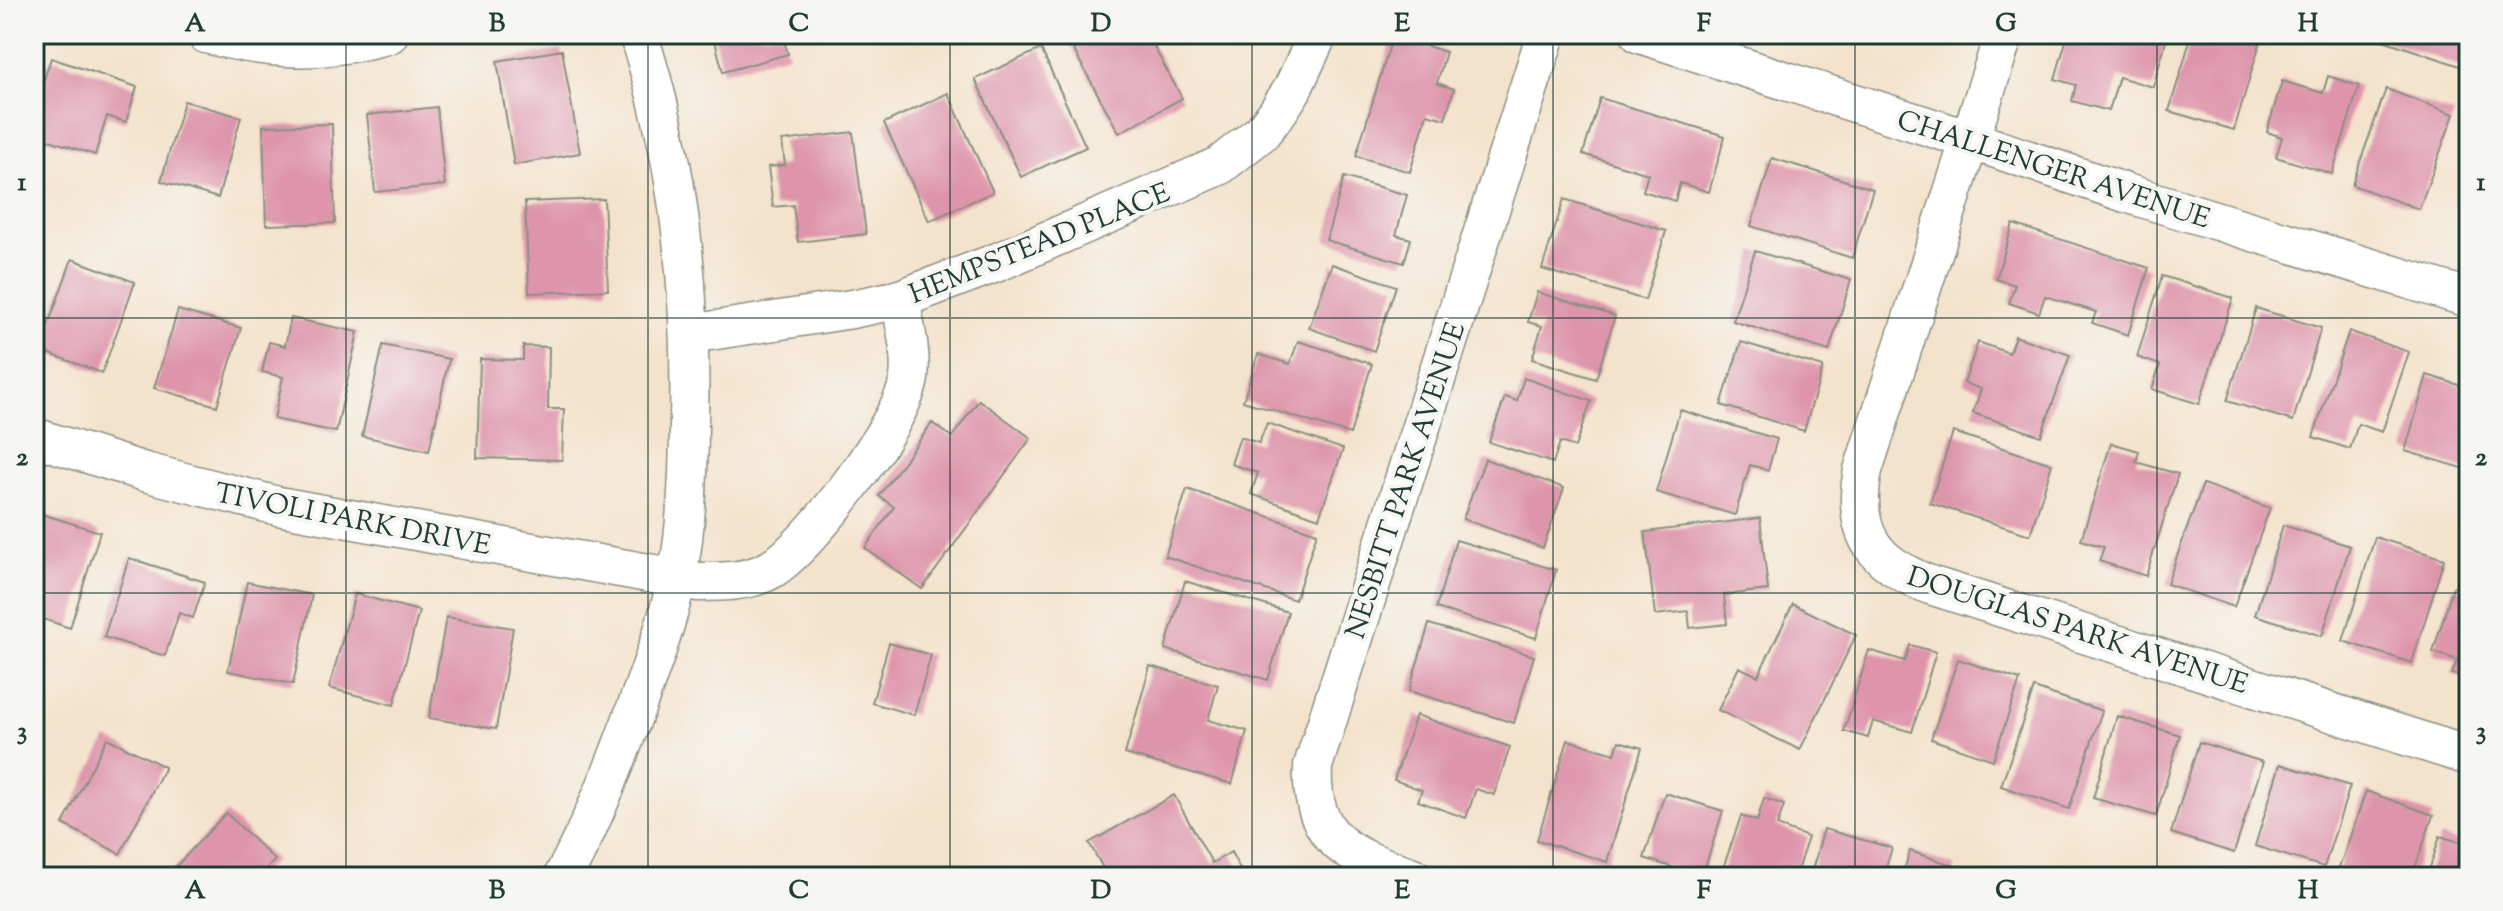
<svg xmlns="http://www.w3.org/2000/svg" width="2503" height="911" viewBox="0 0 2503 911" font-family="'Sorts Mill Goudy',serif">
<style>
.building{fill:#de95ac}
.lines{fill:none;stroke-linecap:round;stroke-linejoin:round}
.minor-casing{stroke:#8a9080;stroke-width:41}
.minor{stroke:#fff;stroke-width:38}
.grid{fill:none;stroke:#1f3d34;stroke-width:2;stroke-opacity:0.55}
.labels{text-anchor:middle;stroke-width:8;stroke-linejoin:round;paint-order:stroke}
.street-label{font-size:28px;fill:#1f3d34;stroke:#f6f6f2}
.neatline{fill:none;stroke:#1f3d34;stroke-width:3}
.grid-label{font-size:26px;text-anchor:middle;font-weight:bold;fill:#1f3d34}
</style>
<rect width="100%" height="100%" fill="#f6f6f2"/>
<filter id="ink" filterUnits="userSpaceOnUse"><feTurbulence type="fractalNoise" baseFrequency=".0125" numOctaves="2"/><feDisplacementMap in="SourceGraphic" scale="16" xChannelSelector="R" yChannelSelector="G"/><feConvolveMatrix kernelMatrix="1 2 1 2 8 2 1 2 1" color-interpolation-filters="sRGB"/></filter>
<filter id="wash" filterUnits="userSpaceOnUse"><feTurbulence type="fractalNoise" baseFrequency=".006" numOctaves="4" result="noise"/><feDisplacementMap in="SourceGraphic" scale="32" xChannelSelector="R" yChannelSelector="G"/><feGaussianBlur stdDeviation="1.8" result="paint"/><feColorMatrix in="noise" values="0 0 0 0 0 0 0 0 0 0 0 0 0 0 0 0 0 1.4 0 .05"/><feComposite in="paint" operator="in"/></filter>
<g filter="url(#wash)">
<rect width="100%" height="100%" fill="#f4e3cc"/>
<g id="blocks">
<!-- building -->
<path class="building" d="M713 34H782L788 54 723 72Z
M1071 34H1147L1182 98 1119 133 1066 36Z
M1181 34H1210L1186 45Z
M1876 34H1909L1906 44Z
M2068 34H2168L2153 87 2119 77 2109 111 2072 101 2076 85 2055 79Z
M2192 34H2231L2260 43 2234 130 2169 111Z
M2385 34H2469V69L2383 40Z
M1393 35 1446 52 1437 83 1454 89 1445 119 1427 114 1410 172 1356 156Z
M1041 49 1086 147 1021 177 975 79Z
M562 50 580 153 514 165 497 61Z
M51 58 137 87 126 122 107 116 95 155 34 135V110Z
M2328 76 2359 86 2332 174 2276 157 2282 137 2267 132 2282 81 2323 93Z
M2386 89 2454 114 2419 209 2352 185Z
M948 93 993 192 929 221 884 123Z
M1600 98 1725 136 1709 192 1680 183 1675 201 1643 191 1648 174 1583 154Z
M184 101 241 117 218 198 161 181Z
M437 107 445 185 375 192 367 115Z
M332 124 335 223 266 225 263 126Z
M853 132 866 234 798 242 793 205 773 207 768 167 785 165 782 141Z
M1772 158 1873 189 1852 258 1751 226Z
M1344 177 1407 195 1396 235 1411 239 1404 263 1326 240Z
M604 199 608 290 529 293 525 202Z
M1564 199 1666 231 1645 300 1542 269Z
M2013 224 2149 268 2128 335 2092 323 2096 312 2045 296 2039 313 2009 303 2015 285 1996 279Z
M1755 251 1851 280 1829 351 1733 321Z
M72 259 135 282 102 373 39 350Z
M1332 264 1396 286 1374 351 1309 328Z
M2162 276 2233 298 2199 404 2152 389 2160 365 2137 357Z
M1537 292 1615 316 1596 379 1532 359 1542 326 1528 322Z
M2256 308 2321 328 2293 421 2227 401Z
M178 310 241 328 217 406 154 388Z
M291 318 358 332 336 432 274 419 283 377 262 372 269 342 285 346Z
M2349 331 2409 352 2382 432 2358 424 2350 449 2313 437Z
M2015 336 2070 355 2041 436 1973 413 1981 389 1964 383 1978 342 2009 353Z
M1298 341 1372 364 1350 434 1243 401 1258 354 1290 364Z
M1741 342 1823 367 1804 431 1721 405Z
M383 345 449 359 429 451 362 436Z
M523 346 549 347 548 409H564L562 460 477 458 480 359 523 360Z
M2427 375 2469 388V470L2405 451Z
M1524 378 1591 401 1575 447 1560 442 1553 463 1489 442 1505 397 1517 401Z
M979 400 1031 438 922 589 865 548 894 507 879 496 932 423 952 437Z
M1680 410 1777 439 1768 470 1750 465 1735 515 1656 492Z
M1267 423 1343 449 1319 518 1251 494 1258 473 1231 464 1240 437 1259 443Z
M1953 432 2052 464 2030 535 1930 503Z
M2111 443 2139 451 2136 462 2178 474 2146 576 2099 561 2104 547 2081 540Z
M1485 459 1564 488 1543 548 1463 519Z
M2203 484 2270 508 2234 607 2167 584Z
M1187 489 1317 533 1295 600 1165 556Z
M35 512 100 532 70 628 34 616Z
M1760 518 1768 590 1724 595 1727 624 1690 628 1688 611 1655 615 1645 532Z
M2283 525 2350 546 2322 636 2255 615Z
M2375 537 2444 559 2412 663 2343 641Z
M1456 540 1556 570 1536 638 1436 608Z
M129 558 205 582 193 618 179 613 165 656 104 637Z
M1185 581 1288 612 1268 680 1165 649Z
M247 582 312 595 293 684 228 671Z
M2453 587 2469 592V679L2452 674 2457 660 2433 652Z
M355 594 419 611 394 705 329 688Z
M1793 604 1856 635 1800 750 1718 710 1739 667 1758 676Z
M446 617 513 628 496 729 429 718Z
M1429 624 1534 656 1514 723 1409 691Z
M889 643 931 655 914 715 872 703Z
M1910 645 1936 652 1912 732 1873 721 1868 738 1844 731 1869 650 1905 661Z
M1958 659 2020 680 1993 760 1931 739Z
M1150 666 1218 685 1208 720 1247 731 1232 784 1125 754Z
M2034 688 2102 711 2069 809 2001 786Z
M1416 715 1510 747 1494 795 1476 789 1466 818 1418 801 1422 790 1394 780Z
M2117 716 2180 735 2156 816 2093 798Z
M107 738 165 767 120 854 63 824Z
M1568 740 1615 754 1619 741 1642 748 1607 862 1537 840Z
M2199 742 2263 762 2234 853 2171 833Z
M2280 764 2350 786 2324 867 2255 846Z
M2366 791 2433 815 2412 877H2336Z
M1665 793 1723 811 1702 877 1644 858Z
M1174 795 1212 863 1231 852 1244 877H1108L1089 843Z
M1764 798 1784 805 1777 826 1808 837 1795 877H1720L1741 816 1757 821Z
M226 813 275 860 259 877H166Z
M1824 829 1892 848 1883 877H1810Z
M2440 836 2469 845V877H2427Z
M1910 851 1955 866 1952 877H1902Z"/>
</g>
</g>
<g filter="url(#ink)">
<use href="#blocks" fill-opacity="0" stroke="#8a9080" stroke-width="2"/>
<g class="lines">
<defs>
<path id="minor" d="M206 34C271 51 324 53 389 34
M1640 34 1970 140 2126 193 2469 298
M2004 34 1863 470C1851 533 1873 563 1930 585L2469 756
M690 334 852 309 900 299 998 262 1219 166 1261 133 1277 113 1292 90 1318 34
M34 437 145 472 278 506 698 582C724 582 747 582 770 570 809 548 903 422 909 378 912 352 905 325 900 299
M563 877C591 825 613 771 633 716 650 671 667 625 677 578 687 527 689 473 689 421 692 290 680 160 638 34
M1413 877C1351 857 1309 841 1313 766L1546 34"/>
</defs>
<!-- minor casing -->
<use href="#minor" class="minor-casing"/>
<!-- minor -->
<use href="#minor" class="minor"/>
</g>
</g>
<!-- grid -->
<path class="grid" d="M346 34V877M648 34V877M950 34V877M1252 34V877M1553 34V877M1855 34V877M2157 34V877M34 318H2469M34 593H2469"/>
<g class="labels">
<!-- street labels -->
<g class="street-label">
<text transform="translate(2054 168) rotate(18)" y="10">CHALLENGER AVENUE</text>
<text transform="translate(1039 242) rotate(-22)" y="10">HEMPSTEAD PLACE</text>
<text transform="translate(1404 480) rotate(-72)" y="10">NESBITT PARK AVENUE</text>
<text transform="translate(353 518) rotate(11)" y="10">TIVOLI PARK DRIVE</text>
<text transform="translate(2078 629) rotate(18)" y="10">DOUGLAS PARK AVENUE</text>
</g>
</g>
<!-- margin -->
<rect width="2503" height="911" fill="none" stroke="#f6f6f2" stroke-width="88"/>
<rect x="44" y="44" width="2415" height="823" class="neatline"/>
<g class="grid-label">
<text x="195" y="31">A</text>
<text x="497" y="31">B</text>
<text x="799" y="31">C</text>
<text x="1101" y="31">D</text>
<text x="1402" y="31">E</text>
<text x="1704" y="31">F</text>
<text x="2006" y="31">G</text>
<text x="2308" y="31">H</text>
<text x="22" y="190">1</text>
<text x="2481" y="190">1</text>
<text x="22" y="465">2</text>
<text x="2481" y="465">2</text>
<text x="22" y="739">3</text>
<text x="2481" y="739">3</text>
<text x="195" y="898">A</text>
<text x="497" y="898">B</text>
<text x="799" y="898">C</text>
<text x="1101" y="898">D</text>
<text x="1402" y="898">E</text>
<text x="1704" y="898">F</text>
<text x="2006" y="898">G</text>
<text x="2308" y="898">H</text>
</g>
</svg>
